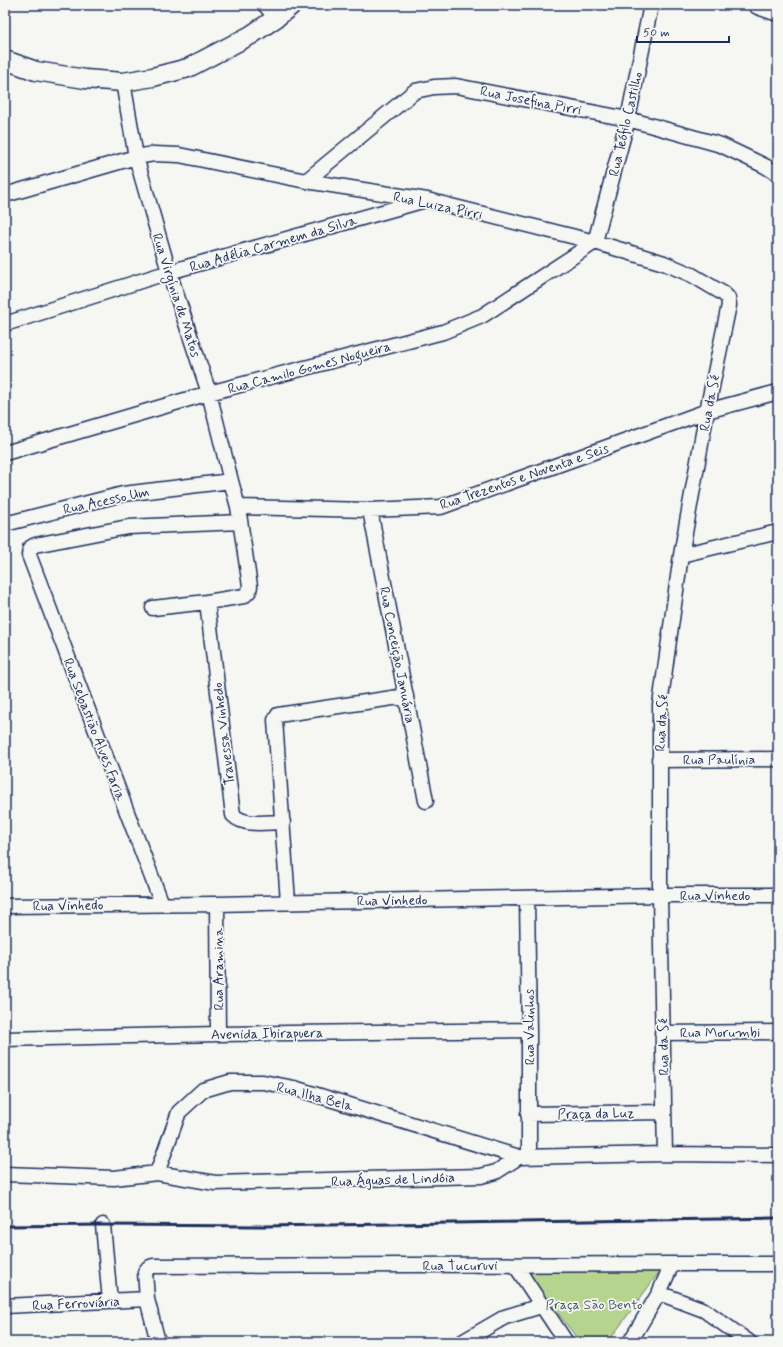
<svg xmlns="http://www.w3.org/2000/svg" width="783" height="1347" viewBox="0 0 783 1347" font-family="Mynerve,sans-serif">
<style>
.green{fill:#b6d48d;stroke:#688276}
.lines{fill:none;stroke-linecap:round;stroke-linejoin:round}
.minor-casing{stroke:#1b2f5e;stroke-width:17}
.tertiary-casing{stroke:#1b2f5e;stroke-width:21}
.minor{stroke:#f6f6f2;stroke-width:14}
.tertiary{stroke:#f6f6f2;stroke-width:18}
.rail{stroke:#1b2f5e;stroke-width:3}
.labels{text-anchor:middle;stroke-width:3.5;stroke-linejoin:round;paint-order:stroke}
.street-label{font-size:14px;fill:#1b2f5e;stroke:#f6f6f2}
.park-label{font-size:14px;fill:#42586a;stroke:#f6f6f2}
</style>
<rect width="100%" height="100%" fill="#f6f6f2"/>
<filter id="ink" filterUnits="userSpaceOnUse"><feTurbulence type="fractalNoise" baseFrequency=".025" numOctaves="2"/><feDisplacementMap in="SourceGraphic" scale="8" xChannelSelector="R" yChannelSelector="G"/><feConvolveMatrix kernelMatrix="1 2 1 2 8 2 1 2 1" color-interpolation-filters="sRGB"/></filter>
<g filter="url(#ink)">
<!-- green -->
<path class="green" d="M525 1270 660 1271 608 1342H580Z"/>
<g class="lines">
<defs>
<path id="minor" d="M265 5 276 18
M123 82 136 157 169 272 209 393 231 481 238 507 250 586 249 591 244 596 207 602 233 815C245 827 267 822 283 822
M306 181 415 91 434 87 456 86 628 119 721 145 765 166 778 174
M5 195 136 157 154 154 179 155 306 181 427 200 595 242 664 263 692 275 724 294 728 298 729 305 707 411 681 555 660 705V895L665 1154
M5 324 169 272 422 201
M5 453 209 393 443 332 482 316 595 242 628 119 651 5
M238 507 370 510 441 507 707 411 778 392
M370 510 426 801
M5 524 123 494 231 481
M681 555 778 532
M153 608 207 602
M659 760 778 759
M527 898 529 1030V1157
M288 902 275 720 278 715 406 696
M162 904 29 555 30 548 35 545 128 527 240 522
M217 904 218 1034
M5 906 217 904 660 895H778
M662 1033 778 1032
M5 1039 218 1034 529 1030
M528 1114 664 1112
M157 1173 179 1112 203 1090 230 1082H263L294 1088 519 1157
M5 1174 114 1178 157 1173 215 1183 481 1176 496 1172 519 1157 665 1154 778 1155
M103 1225 110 1301
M515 1265 566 1342
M659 1293 704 1310 749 1342
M5 1306 147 1299
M158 1342 147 1299 145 1272 148 1268 153 1266 672 1264H778
M462 1342 505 1317 541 1306
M630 1342 659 1293 672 1264"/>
<path id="tertiary" d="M758 5 778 12
M5 60 36 71 85 79 123 82 153 77 188 68 251 35 276 18 292 5"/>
</defs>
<!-- minor casing -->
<use href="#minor" class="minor-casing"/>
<!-- tertiary casing -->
<use href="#tertiary" class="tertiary-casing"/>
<!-- minor -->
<use href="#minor" class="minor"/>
<!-- tertiary -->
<use href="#tertiary" class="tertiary"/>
<!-- rail -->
<path class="rail" d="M5 1226 103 1225 265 1226 778 1218"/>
</g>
</g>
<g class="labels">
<!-- street labels -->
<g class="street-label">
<text transform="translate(531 100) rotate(11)" y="5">Rua Josefina Pirri</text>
<text transform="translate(625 124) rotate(-77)" y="5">Rua Teófilo Castilho</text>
<text transform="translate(438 205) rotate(12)" y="5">Rua Luiza Pirri</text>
<text transform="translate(273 243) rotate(-16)" y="5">Rua Adélia Carmem da Silva</text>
<text transform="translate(177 295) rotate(72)" y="5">Rua Virgínia de Matos</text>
<text transform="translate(309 367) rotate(-15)" y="5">Rua Camilo Gomes Nogueira</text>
<text transform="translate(709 403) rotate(-79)" y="5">Rua da Sé</text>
<text transform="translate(524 476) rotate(-19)" y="5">Rua Trezentos e Noventa e Seis</text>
<text transform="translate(106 500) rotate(-12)" y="5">Rua Acesso Um</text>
<text transform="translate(398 655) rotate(79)" y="5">Rua Conceição Januária</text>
<text transform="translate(661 723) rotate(-87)" y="5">Rua da Sé</text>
<text transform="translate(95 729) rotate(69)" y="5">Rua Sebastião Alves Faria</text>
<text transform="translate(223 734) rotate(-97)" y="5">Travessa Vinhedo</text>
<text x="719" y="764">Rua Paulínia</text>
<text x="715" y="900">Rua Vinhedo</text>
<text transform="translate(392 900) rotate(-1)" y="5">Rua Vinhedo</text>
<text transform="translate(68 905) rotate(-1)" y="5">Rua Vinhedo</text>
<text transform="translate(218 969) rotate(-90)" y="5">Rua Aramina</text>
<text transform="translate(529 1027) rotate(-90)" y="5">Rua Valinhos</text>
<text x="720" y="1037">Rua Morumbi</text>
<text transform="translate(267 1033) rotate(-1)" y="5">Avenida Ibirapuera</text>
<text transform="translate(663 1047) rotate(-91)" y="5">Rua da Sé</text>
<text transform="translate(315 1096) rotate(15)" y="5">Rua Ilha Bela</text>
<text transform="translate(596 1113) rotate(-1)" y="5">Praça da Luz</text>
<text transform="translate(393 1179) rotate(-2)" y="5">Rua Águas de Lindóia</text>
<text x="460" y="1270">Rua Tucuruvi</text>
<text transform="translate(76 1303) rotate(-3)" y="5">Rua Ferroviária</text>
</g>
<!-- park labels -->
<g class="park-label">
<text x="594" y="1309">Praça São Bento</text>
</g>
</g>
<!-- margin -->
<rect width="783" height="1347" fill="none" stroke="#f6f6f2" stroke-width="20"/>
<rect x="10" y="10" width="763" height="1327" fill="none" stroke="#1b2f5e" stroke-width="1.5" filter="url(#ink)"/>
<!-- scale -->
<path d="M637 36v6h92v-6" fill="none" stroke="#1b2f5e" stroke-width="2"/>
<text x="643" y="36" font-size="12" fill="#1b2f5e" stroke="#f6f6f2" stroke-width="3" paint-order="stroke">50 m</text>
</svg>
